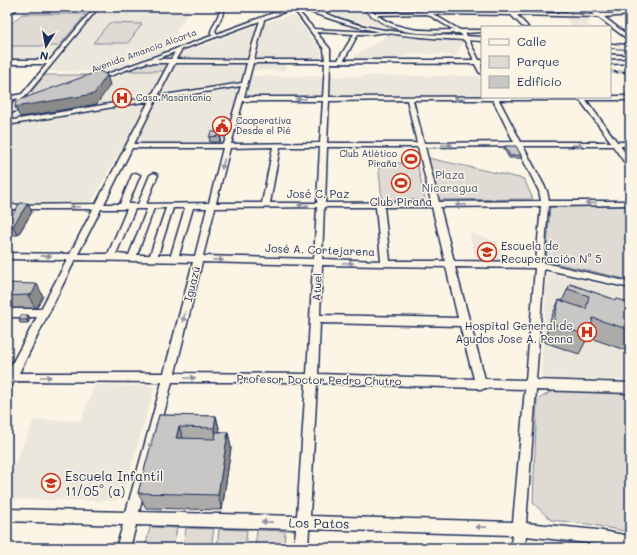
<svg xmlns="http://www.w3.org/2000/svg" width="637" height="555" viewBox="0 0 637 555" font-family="Mali,sans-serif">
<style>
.built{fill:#ece7dc}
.green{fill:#dfdbd4;stroke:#7d8599}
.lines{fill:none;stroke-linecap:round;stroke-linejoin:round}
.minor-casing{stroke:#1b2f5e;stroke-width:3}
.major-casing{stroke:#1b2f5e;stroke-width:3}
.minor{fill:#fcf5e5;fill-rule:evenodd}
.major{fill:#fcf5e5;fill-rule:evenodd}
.rail-casing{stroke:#1b2f5e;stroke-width:2.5}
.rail{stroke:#fcf5e5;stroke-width:1.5;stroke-dasharray:4;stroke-linecap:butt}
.wall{fill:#acabaa;stroke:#1b2f5e}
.shaded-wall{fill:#8c8b8b;stroke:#1b2f5e}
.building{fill:#c8c7c6;stroke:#1b2f5e}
.oneway{fill:#8c92a2}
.labels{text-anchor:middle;stroke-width:3;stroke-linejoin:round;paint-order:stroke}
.far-street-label{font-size:9px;fill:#1b2f5e;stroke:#fcf5e5}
.far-poi-label{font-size:9px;fill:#1b2f5e;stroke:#fcf5e5;text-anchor:start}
.park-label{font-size:11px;fill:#425176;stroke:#fcf5e5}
.street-label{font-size:11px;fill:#1b2f5e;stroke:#fcf5e5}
.poi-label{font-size:11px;fill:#1b2f5e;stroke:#fcf5e5}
.near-poi-label{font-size:13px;fill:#1b2f5e;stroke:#fcf5e5;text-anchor:start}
.near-street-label{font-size:13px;fill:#1b2f5e;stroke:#fcf5e5}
</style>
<rect width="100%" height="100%" fill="#fcf5e5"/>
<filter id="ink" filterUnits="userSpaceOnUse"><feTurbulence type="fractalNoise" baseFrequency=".025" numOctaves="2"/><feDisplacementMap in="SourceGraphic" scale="8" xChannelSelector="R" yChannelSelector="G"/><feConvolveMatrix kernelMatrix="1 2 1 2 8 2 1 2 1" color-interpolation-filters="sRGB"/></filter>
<g filter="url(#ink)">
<!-- built -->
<path class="built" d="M27 7H92L86 14H22Z
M101 7H192L164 51 141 59H132L129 62 133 63 107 72 49 71Z
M331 7H357L389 28 348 19 321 9Z
M294 15 321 50V59H287L285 71 253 70 251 76H480L482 81V95L244 96 228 149 120 151 91 202 7 203V124L15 114 266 22Z
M564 17H585L590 22 586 23 591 27H573Z
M388 35 462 40 463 42 455 56 439 54H412L390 60H348Z
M7 46H59L46 61H7Z
M469 232 497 242 504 263H477Z
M547 273 630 291V381L545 378 541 373Z
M95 385 155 386 123 494 116 501 7 499V481L34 420 81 421Z
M541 541 595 548H535L536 544Z"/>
<!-- green -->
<path class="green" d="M22 14H86L59 46H7V28Z
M109 23 142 24 128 43H93Z
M152 62 169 64 165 71H126Z
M45 75H103L35 96 31 92Z
M428 158 524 179 533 199 434 200Z
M378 163H417L425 200H382Z
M630 206V280L546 261 550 207Z
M554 390 630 393V532L588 524 551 520 533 503 537 400Z
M150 527 177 528 173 548H145Z
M186 528 214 529 211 548H183Z
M219 529 247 530 245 548H217Z
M257 530 285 531 284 548H255Z"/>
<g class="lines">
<defs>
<path id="minor" d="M14 7H19L7 16V13Z
M95 7H99L9 116 7 117V111L18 98 7 101V97L22 94 47 64H7V60H50Z
M222 7H226L215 31 218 36 216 37 211 34V31Z
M361 7H366L374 13 426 11 508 12 504 7H509L514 12 595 15 586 7H591L601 14 630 13V15L604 17 630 37V41L598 17 517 15 528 27H523L511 15 433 14 460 30H482V32L465 33 479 60H482V64H481L482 74 479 72 475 64 330 63 329 97 630 96V100H586L617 142H630V146H620L630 159V166H627L613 146H523L547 191 549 201H630V205L548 206 544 263 630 282V288L544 269 536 380 630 383V393L536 390 526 523 597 530 630 536V548L526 536 525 548H511L512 535 309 529 308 548H294L296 529 136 525 130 548H116L123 525 7 521V509L126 512 162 382 14 381 11 388 7 390V373L37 317H7V309H41L67 260 7 259V253L70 254 93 209H7V205L96 204 149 101 7 125V121L151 97 169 63H148L145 61 148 59H171L177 48 182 49 176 59 248 60 260 20 262 19 264 20 254 60H325L324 49 296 12 298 11 314 29 372 32 385 31 387 32 372 34H358L344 60H474L462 35 459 33C417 34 393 36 361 7ZM427 14 454 30C427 31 399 32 377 15ZM316 32 354 34 338 60H330V49ZM175 63H247L242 83 158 96ZM253 63H325L323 97H244ZM241 86 224 144H134L156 100ZM407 100 417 143H327L329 101ZM413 100H493L514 142 424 143ZM499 100H580L611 142H521ZM243 101H323L320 143 231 144ZM516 146 539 191 541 201 439 202 425 147ZM273 147 262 203H216L230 148ZM280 147H320L317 203H270ZM327 147H418L431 202 325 203ZM132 148H223L209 203 146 204 158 175 154 173 150 175 138 204H128L140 175 136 173 132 175 120 204H104ZM541 206 536 262 454 261 440 207ZM317 207 314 259 203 256 215 208ZM324 207H376L381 261 322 259ZM384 207H432L445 261H390ZM154 208H166L150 255H137ZM173 208H185L171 255H158ZM193 208H207L195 256 179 255ZM101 209H127L108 254H78ZM135 209H147L129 255 116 254ZM75 260 193 262 164 373H19ZM202 262 313 265 307 374 175 373ZM322 265 446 267 458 318 320 315ZM455 267 535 268 526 380 485 379ZM320 323 460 326 474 379 318 374ZM172 382H306L297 516 139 512ZM317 383 477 388 481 390 485 388 525 389 513 522 310 516Z
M542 8H567L569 9 567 10H540Z
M610 49 630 50V54L610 53Z
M630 59V63L610 64V60Z"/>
<path id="major" d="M290 7H298L96 81 91 80Z
M300 7H308C328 14 348 23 369 27 406 35 444 35 482 37V41C428 38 376 36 325 17 317 14 307 12 300 7Z
M610 44 630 45V49L610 48Z
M29 102 33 104 32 106 7 114V109Z"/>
</defs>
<!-- minor casing -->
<use href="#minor" class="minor-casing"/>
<!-- major casing -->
<use href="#major" class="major-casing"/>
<!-- minor -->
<use href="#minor" class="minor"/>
<!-- major -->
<use href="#major" class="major"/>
<defs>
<path id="rail" d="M610 72H630"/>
</defs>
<!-- rail casing -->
<use href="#rail" class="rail-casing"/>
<!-- rail -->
<use href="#rail" class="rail"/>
</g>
<!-- wall -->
<path class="wall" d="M221 132V137L220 142H210L209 137Z
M505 146 521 155V158H509L504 149Z
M28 203 32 212 18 235H10L7 229V223Z
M7 283 43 296 38 306 35 308H7Z
M570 284 616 300 617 299 630 303V352L588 337 579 354 544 342 551 318 559 300 562 301Z
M28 315 30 318 28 323H20L19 320Z
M159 415 216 416 220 432H228L231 448 222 510 146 508 138 493Z"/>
<!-- shaded-wall -->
<path class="shaded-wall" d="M107 75 110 85 97 104 20 117 15 107Z
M221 132V137L220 142V136Z
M28 203 32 212 18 235 13 226Z
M37 284 43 296 38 306 35 308 28 295Z
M28 315 30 318 28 323 27 320Z
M216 416 220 433 218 444 214 428Z
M179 427 185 443 176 438Z
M228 432 231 448 222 510 218 495Z"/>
<!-- building -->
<path class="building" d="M100 71 107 75 94 94 15 107 16 101Z
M211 132H221L220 136 209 137Z
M505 146H516L521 155 510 156Z
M20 203H28L13 226H7V223Z
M7 283 37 284 32 294 28 295 7 296Z
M570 284 616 300 617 299 630 303V330L593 318 589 336 553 324 559 300 586 309 589 296 568 289Z
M21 315H28L27 320H19Z
M159 415 216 416 214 428 179 427 176 438 215 439 216 432H228L218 495 138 493Z
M131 546 201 548H130Z"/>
<!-- one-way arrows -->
<defs><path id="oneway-solid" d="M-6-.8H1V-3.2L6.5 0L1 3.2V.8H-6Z"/></defs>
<g class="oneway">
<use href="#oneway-solid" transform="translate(301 99) rotate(180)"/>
<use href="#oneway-solid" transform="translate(459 99) rotate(180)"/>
<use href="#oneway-solid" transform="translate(447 145)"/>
<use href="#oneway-solid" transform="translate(577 145)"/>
<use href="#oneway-solid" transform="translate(223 164) rotate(105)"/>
<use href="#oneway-solid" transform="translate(591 203) rotate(180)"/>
<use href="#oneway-solid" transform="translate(303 205) rotate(-180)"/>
<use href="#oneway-solid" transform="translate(461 205) rotate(179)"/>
<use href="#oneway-solid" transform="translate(75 207) rotate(180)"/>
<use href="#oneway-solid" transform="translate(46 256) rotate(1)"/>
<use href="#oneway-solid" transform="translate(218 260) rotate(2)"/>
<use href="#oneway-solid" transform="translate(348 263) rotate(2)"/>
<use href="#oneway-solid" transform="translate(184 317) rotate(104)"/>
<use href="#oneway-solid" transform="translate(46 377)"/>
<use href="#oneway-solid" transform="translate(190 378)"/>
<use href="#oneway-solid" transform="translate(151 443) rotate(105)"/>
<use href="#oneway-solid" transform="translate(267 522) rotate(-179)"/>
<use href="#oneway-solid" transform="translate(481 527) rotate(-179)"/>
</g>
</g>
<!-- icons -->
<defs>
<symbol id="hospital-ring" viewBox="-11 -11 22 22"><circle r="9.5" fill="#fcf5e5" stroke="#c8321e" stroke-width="1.5"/><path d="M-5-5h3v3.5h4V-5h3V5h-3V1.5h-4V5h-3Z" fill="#c8321e"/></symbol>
<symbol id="civic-ring" viewBox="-11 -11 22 22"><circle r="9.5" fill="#fcf5e5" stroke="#c8321e" stroke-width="1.5"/><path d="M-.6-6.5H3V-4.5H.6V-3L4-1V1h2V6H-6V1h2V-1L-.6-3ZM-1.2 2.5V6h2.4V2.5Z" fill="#c8321e"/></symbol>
<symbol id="stadium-ring" viewBox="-11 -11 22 22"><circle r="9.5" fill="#fcf5e5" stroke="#c8321e" stroke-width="1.5"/><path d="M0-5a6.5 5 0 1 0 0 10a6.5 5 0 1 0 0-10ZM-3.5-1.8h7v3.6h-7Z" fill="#c8321e"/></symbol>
<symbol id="school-ring" viewBox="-11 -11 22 22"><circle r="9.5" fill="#fcf5e5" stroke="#c8321e" stroke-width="1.5"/><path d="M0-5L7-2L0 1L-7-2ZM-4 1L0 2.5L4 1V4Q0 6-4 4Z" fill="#c8321e"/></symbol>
</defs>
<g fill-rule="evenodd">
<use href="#hospital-ring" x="111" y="87" width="22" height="22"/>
<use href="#civic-ring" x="211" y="115" width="22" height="22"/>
<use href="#stadium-ring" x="400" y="148" width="22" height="22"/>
<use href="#stadium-ring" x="390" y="172" width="22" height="22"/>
<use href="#school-ring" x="476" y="241" width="22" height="22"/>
<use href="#hospital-ring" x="576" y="321" width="22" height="22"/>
<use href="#school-ring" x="40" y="472" width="22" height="22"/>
</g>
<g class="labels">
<!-- far-street labels -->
<g class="far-street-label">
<text transform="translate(144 51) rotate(-20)" y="3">Avenida Amancio Alcorta</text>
</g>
<!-- far-poi labels -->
<g class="far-poi-label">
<text x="136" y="101">Casa Masantonio</text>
<text x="236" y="124">Cooperativa<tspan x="236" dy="10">Desde el Pié</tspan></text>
<text x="397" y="157" text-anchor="end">Club Atlético<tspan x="397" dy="10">Piraña</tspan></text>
</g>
<!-- park labels -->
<g class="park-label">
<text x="450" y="179">Plaza<tspan x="450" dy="13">Nicaragua</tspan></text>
</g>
<!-- street labels -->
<g class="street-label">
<text x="318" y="198">José C. Paz</text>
<text transform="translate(320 250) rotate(2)" y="4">José A. Cortejarena</text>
<text transform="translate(192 284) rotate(-76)" y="4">Iguazú</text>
<text transform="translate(317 287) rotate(-87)" y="4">Atuel</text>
<text transform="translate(319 380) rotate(1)" y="4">Profesor Doctor Pedro Chutro</text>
</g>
<!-- poi labels -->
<g class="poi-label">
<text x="401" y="206">Club Piraña</text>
<text x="501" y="250" text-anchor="start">Escuela de<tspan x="501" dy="13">Recuperación N° 5</tspan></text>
<text x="573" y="330" text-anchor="end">Hospital General de<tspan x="573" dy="13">Agudos Jose A. Penna</tspan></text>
</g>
<!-- near-poi labels -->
<g class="near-poi-label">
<text x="65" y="481">Escuela Infantil<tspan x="65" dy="15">11/05° (a)</tspan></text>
</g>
<!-- near-street labels -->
<g class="near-street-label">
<text transform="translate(319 523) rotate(1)" y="5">Los Patos</text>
</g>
</g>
<!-- margin -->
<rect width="637" height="555" fill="none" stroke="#fcf5e5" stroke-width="24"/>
<rect x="12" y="12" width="613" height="531" fill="none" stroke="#1b2f5e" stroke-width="1.5" filter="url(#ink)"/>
<!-- legend -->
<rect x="481" y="26" width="130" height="72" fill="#fcf5e5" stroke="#a2a6af"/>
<rect x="489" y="39" width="20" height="6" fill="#fcf5e5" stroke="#a2a6af"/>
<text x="517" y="46" font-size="12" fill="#1b2f5e">Calle</text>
<rect x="489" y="56" width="20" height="12" fill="#dfdbd4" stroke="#a2a6af"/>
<text x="517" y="66" font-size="12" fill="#1b2f5e">Parque</text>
<rect x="489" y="76" width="20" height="12" fill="#c8c7c6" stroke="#a2a6af"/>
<text x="517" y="86" font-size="12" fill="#1b2f5e">Edificio</text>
<!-- north arrow -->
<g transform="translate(46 46) rotate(191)" stroke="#fcf5e5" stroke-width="3" paint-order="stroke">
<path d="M0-3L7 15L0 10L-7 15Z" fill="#1b2f5e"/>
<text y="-6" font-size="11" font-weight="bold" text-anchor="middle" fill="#1b2f5e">N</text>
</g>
</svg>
